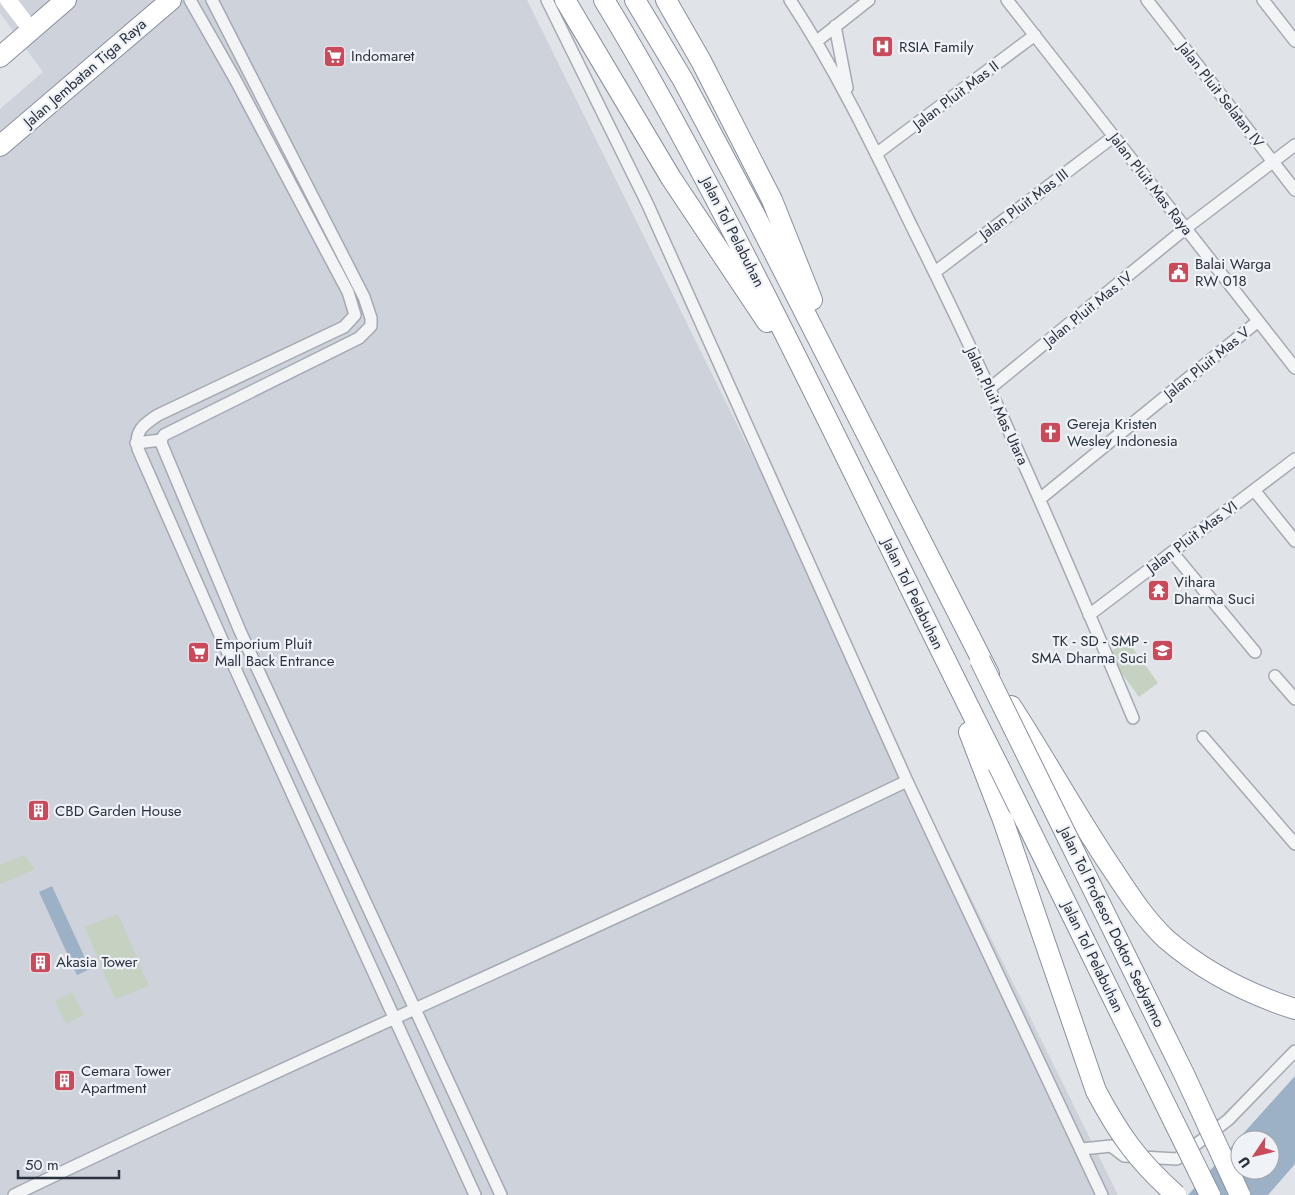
<svg xmlns="http://www.w3.org/2000/svg" width="1295" height="1195" viewBox="0 0 1295 1195" font-family="Jost,sans-serif">
<style>
.built{fill:#ced2da}
.green{fill:#c5d1c1}
.water{fill:#9cb0c6;fill-rule:evenodd}
.lines{fill:none;stroke-linecap:round;stroke-linejoin:round}
.street-casing{stroke:#a5aab2;stroke-width:14}
.highway-casing{stroke:#88909e;stroke-width:22}
.street{stroke:#f2f4f6;stroke-width:11}
.secondary{stroke:#fff;stroke-width:16}
.highway{stroke:#fff;stroke-width:20}
.highway-bridge-casing{stroke:#88909e;stroke-width:22;stroke-linecap:butt}
.highway-bridge{stroke:#fff;stroke-width:20}
.labels{text-anchor:middle;stroke-width:4.5;stroke-linejoin:round;paint-order:stroke}
.poi-label{font-size:15px;fill:#29313e;stroke:#eff2f6;text-anchor:start}
.street-label{font-size:15px;fill:#29313e;stroke:#eff2f6}
</style>
<rect width="100%" height="100%" fill="#e0e3e8"/>
<!-- built -->
<path class="built" d="M0 0H527L1118 1195H0V109L43 72 0 13Z"/>
<!-- green -->
<path class="green" d="M1127 640 1158 683 1139 697 1108 654Z
M24 855 35 869 0 884V865Z
M118 914 149 986 115 999 85 927Z
M72 992 84 1015 66 1024 55 1001Z"/>
<!-- water -->
<path class="water" d="M52 886 90 969 77 975 39 892Z
M1295 1076V1164L1268 1195H1188ZM1240 1140H1270V1170H1240Z"/>
<g class="lines">
<defs>
<path id="street" d="M190 0 235 79 348 292 355 315 344 327 158 415C144 424 134 431 138 449L223 642 475 1195
M212 0 364 297 371 318V326L359 338 164 435 161 440 162 445 240 631 501 1195
M547 0 647 203 907 781 1102 1195
M790 0C838 73 875 151 913 229 993 389 1064 553 1133 718
M1007 0 1295 368
M1147 0 1295 190
M1263 0 1295 41
M835 26 847 88
M817 41 869 0
M876 154 1035 35
M935 272 1113 137
M989 389 1186 228 1295 145
M136 443 161 440
M1254 490 1295 541
M1041 498 1257 322
M1172 552 1255 652
M1089 615 1295 459
M1275 676 1295 699
M1203 737 1295 844
M1082 1149 1111 1146 1124 1156 1177 1159 1228 1120 1295 1051
M14 1195C309 1053 611 924 907 781"/>
<path id="highway" d="M565 0 671 178 767 322
M604 0C659 90 708 183 756 277 839 439 916 603 998 765
M635 0 683 80 756 217 989 674
M666 0 701 61 772 200 812 300
M0 57 66 0
M0 146 171 0
M1011 706C1047 761 1078 819 1115 873 1130 896 1146 920 1166 939 1203 971 1248 994 1295 1009
M969 732 1003 820"/>
</defs>
<!-- street casing -->
<use href="#street" class="street-casing"/>
<!-- highway casing -->
<use href="#highway" class="highway-casing"/>
<!-- street -->
<use href="#street" class="street"/>
<!-- secondary -->
<path class="secondary" d="M8 0 31 30"/>
<!-- highway -->
<use href="#highway" class="highway"/>
<defs>
<path id="highway-bridge" d="M980 660 1184 1074 1240 1195
M998 765 1210 1195
M1003 820 1096 1091C1120 1136 1138 1161 1176 1195"/>
</defs>
<!-- highway-bridge casing -->
<use href="#highway-bridge" class="highway-bridge-casing"/>
<!-- highway-bridge -->
<use href="#highway-bridge" class="highway-bridge"/>
</g>
<!-- icons -->
<defs>
<symbol id="hospital-square" viewBox="-11 -11 22 22"><rect x="-9" y="-9" width="18" height="18" rx="4" fill="#c84a5b" stroke="#eff2f6"/><path d="M-5-5h3v3.5h4V-5h3V5h-3V1.5h-4V5h-3Z" fill="#fff"/></symbol>
<symbol id="supermarket-square" viewBox="-11 -11 22 22"><rect x="-9" y="-9" width="18" height="18" rx="4" fill="#c84a5b" stroke="#eff2f6"/><path d="M-6-5.5h2.5l.6 2H6L4.5 2H-2.5L-4.4-4H-6ZM-1.5 3.2a1.3 1.3 0 1 0 .1 0ZM3 3.2a1.3 1.3 0 1 0 .1 0Z" fill="#fff"/></symbol>
<symbol id="civic-square" viewBox="-11 -11 22 22"><rect x="-9" y="-9" width="18" height="18" rx="4" fill="#c84a5b" stroke="#eff2f6"/><path d="M-.6-6.5H3V-4.5H.6V-3L4-1V1h2V6H-6V1h2V-1L-.6-3ZM-1.2 2.5V6h2.4V2.5Z" fill="#fff"/></symbol>
<symbol id="church-square" viewBox="-11 -11 22 22"><rect x="-9" y="-9" width="18" height="18" rx="4" fill="#c84a5b" stroke="#eff2f6"/><path d="M-1.2-6h2.4v3.5h3.3v2.4h-3.3V6h-2.4V-.1h-3.3v-2.4h3.3Z" fill="#fff"/></symbol>
<symbol id="temple-square" viewBox="-11 -11 22 22"><rect x="-9" y="-9" width="18" height="18" rx="4" fill="#c84a5b" stroke="#eff2f6"/><path d="M0-6L5-2H3V0L6.5 2.5H4V6H1.5V3h-3V6H-4V2.5H-6.5L-3 0V-2H-5Z" fill="#fff"/></symbol>
<symbol id="school-square" viewBox="-11 -11 22 22"><rect x="-9" y="-9" width="18" height="18" rx="4" fill="#c84a5b" stroke="#eff2f6"/><path d="M0-5L7-2L0 1L-7-2ZM-4 1L0 2.5L4 1V4Q0 6-4 4Z" fill="#fff"/></symbol>
<symbol id="building-square" viewBox="-11 -11 22 22"><rect x="-9" y="-9" width="18" height="18" rx="4" fill="#c84a5b" stroke="#eff2f6"/><path d="M-4-6H4V6H1V3H-1V6H-4ZM-2.5-4.3h1.7v1.8h-1.7ZM.8-4.3h1.7v1.8H.8ZM-2.5-1h1.7V.8h-1.7ZM.8-1h1.7V.8H.8Z" fill="#fff"/></symbol>
</defs>
<g fill-rule="evenodd">
<use href="#hospital-square" x="870" y="34" width="25" height="25"/>
<use href="#supermarket-square" x="322" y="44" width="25" height="25"/>
<use href="#civic-square" x="1166" y="260" width="25" height="25"/>
<use href="#church-square" x="1038" y="420" width="25" height="25"/>
<use href="#temple-square" x="1146" y="578" width="25" height="25"/>
<use href="#school-square" x="1150" y="638" width="25" height="25"/>
<use href="#supermarket-square" x="186" y="640" width="25" height="25"/>
<use href="#building-square" x="26" y="798" width="25" height="25"/>
<use href="#building-square" x="28" y="950" width="25" height="25"/>
<use href="#building-square" x="52" y="1068" width="25" height="25"/>
</g>
<g class="labels">
<!-- poi labels -->
<g class="poi-label">
<text x="899" y="52">RSIA Family</text>
<text x="351" y="61">Indomaret</text>
<text x="1195" y="269">Balai Warga<tspan x="1195" dy="17">RW 018</tspan></text>
<text x="1067" y="429">Gereja Kristen<tspan x="1067" dy="17">Wesley Indonesia</tspan></text>
<text x="1174" y="587">Vihara<tspan x="1174" dy="17">Dharma Suci</tspan></text>
<text x="1147" y="646" text-anchor="end">TK - SD - SMP -<tspan x="1147" dy="17">SMA Dharma Suci</tspan></text>
<text x="215" y="649">Emporium Pluit<tspan x="215" dy="17">Mall Back Entrance</tspan></text>
<text x="55" y="816">CBD Garden House</text>
<text x="56" y="967">Akasia Tower</text>
<text x="81" y="1076">Cemara Tower<tspan x="81" dy="17">Apartment</tspan></text>
</g>
<!-- street labels -->
<g class="street-label">
<text transform="translate(85 73) rotate(-41)" y="5">Jalan Jembatan Tiga Raya</text>
<text transform="translate(956 95) rotate(-37)" y="5">Jalan Pluit Mas II</text>
<text transform="translate(1221 95) rotate(52)" y="5">Jalan Pluit Selatan IV</text>
<text transform="translate(1151 184) rotate(52)" y="5">Jalan Pluit Mas Raya</text>
<text transform="translate(1024 204) rotate(-37)" y="5">Jalan Pluit Mas III</text>
<text transform="translate(733 232) rotate(63)" y="5">Jalan Tol Pelabuhan</text>
<text transform="translate(1088 309) rotate(-39)" y="5">Jalan Pluit Mas IV</text>
<text transform="translate(1207 363) rotate(-39)" y="5">Jalan Pluit Mas V</text>
<text transform="translate(997 406) rotate(65)" y="5">Jalan Pluit Mas Utara</text>
<text transform="translate(1192 537) rotate(-37)" y="5">Jalan Pluit Mas VI</text>
<text transform="translate(913 594) rotate(64)" y="5">Jalan Tol Pelabuhan</text>
<text transform="translate(1112 927) rotate(64)" y="5">Jalan Tol Profesor Doktor Sedyatmo</text>
<text transform="translate(1093 957) rotate(64)" y="5">Jalan Tol Pelabuhan</text>
</g>
</g>
<!-- north arrow -->
<g transform="translate(1255 1155) rotate(235)"><circle r="24" fill="#eff2f6" stroke="#a0a5ac"/>
<path d="M0-4L9 19L0 12L-9 19Z" fill="#c84a5b"/>
<text y="-8" font-size="14" font-weight="bold" text-anchor="middle" fill="#29313e">U</text>
</g>
<!-- scale -->
<path d="M18 1170v8h101v-8" fill="none" stroke="#29313e" stroke-width="2.5"/>
<text x="25" y="1170" font-size="15" fill="#29313e" stroke="#eff2f6" stroke-width="4" paint-order="stroke">50 m</text>
</svg>
